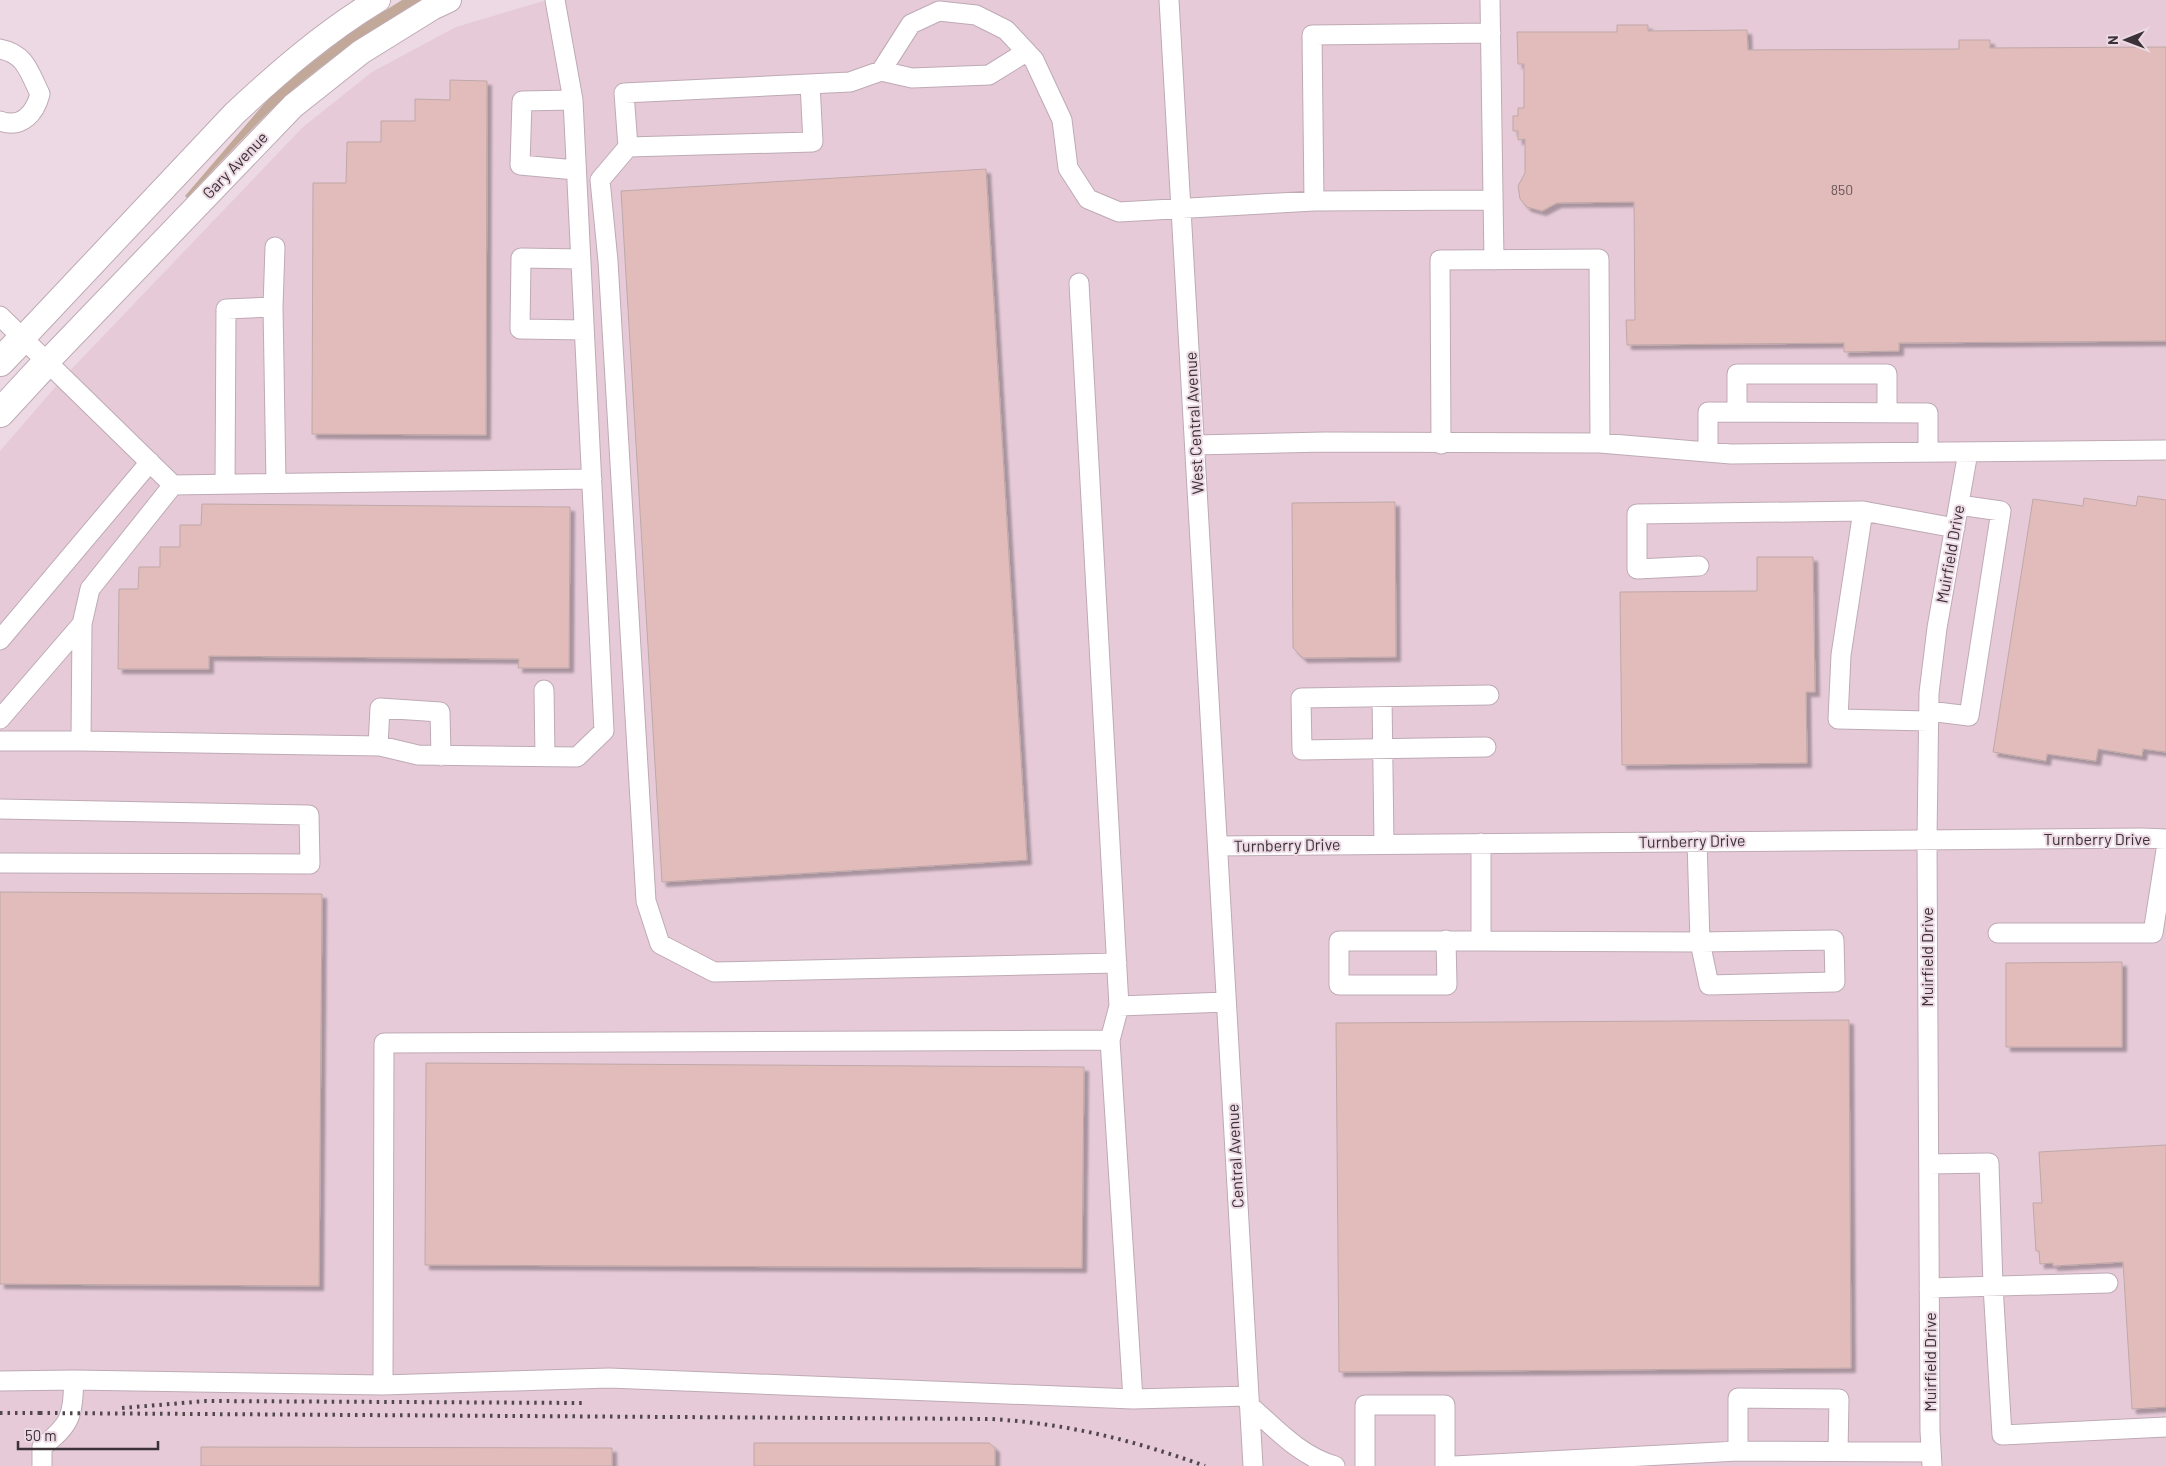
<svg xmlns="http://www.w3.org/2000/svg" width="2166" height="1466" viewBox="0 0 2166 1466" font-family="Barlow,sans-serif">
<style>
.built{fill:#e6cad8}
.green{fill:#c2a899}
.building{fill:#e2bcbb;stroke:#bfa8a8;filter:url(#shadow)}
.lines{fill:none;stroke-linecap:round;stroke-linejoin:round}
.minor-casing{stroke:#beaab4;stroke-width:21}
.major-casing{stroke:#beaab4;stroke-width:26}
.highway-casing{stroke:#beaab4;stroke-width:30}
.minor{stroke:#fff;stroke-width:19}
.major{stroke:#fff;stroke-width:24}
.highway{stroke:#fff;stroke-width:28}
.rail{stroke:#50474b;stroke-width:4;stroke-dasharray:2.5 5;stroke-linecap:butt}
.labels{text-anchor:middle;stroke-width:4;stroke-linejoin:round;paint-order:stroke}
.number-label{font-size:14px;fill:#645457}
.street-label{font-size:16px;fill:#3a3236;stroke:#edd9e3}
</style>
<defs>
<filter id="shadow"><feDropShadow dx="4.5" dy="4.5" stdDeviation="1" flood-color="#0004"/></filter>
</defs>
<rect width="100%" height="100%" fill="#edd9e3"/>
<!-- built -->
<path class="built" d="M547 0H2166V1466H0V451L64 377 303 127 372 72 456 27Z"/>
<!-- green -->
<path class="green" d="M402 0H423C374 27 328 59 286 96 251 128 219 164 187 198L185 196 275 91 351 32Z"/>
<!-- building -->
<path class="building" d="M1617 25H1648V31L1747 30 1748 50 1959 49V40H1990V48L2166 47V341L1899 343V351L1844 352V343L1627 345 1626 320H1635L1634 202 1557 203 1542 211 1527 207 1520 199 1518 186 1525 173V139L1518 140V131H1513V116H1518V108H1524V64H1518L1517 32H1617Z
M450 80 487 81 486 435 312 434 313 183H346L347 142H381V121H415V99L450 100Z
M986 169 1027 860 662 882 621 191Z
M2138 496 2166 500V752L2143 749 2142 756 2098 749 2096 761 2047 754 2046 761 1993 752 2033 499 2083 506 2084 498 2136 506Z
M1395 502 1396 657 1303 658 1293 648 1292 503Z
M202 504 570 507 569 668H518L519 659 209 656V669H118L119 589H138L139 567H160V547H180V525H201Z
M1757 557H1813L1815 692H1806L1807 763 1622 765 1620 592 1757 591Z
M0 892 322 894 319 1286 0 1284Z
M2122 962V1047H2006V963Z
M1849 1020 1851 1368 1339 1372 1336 1023Z
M426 1063 1084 1067 1082 1268 425 1265Z
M2166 1145V1407L2132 1409 2123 1262 2053 1266V1263L2040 1264 2039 1251H2036L2033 1203H2042L2039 1152Z
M754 1443H989L995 1448V1466H754Z
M201 1447 612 1448V1466H201Z"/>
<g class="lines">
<defs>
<path id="minor" d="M1169 0 1253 1466
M1490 0 1494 260
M1491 33 1312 35 1314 201 1492 200
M0 49C26 54 29 72 40 94 35 113 22 129 0 121
M881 71 912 78 989 75 1026 52
M810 84 813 142 628 147 624 93 850 82 881 71 911 24 939 11 976 15 1006 30 1034 60 1062 120 1068 168 1088 199 1119 212 1314 201
M573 100 522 101 520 165 576 170
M628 147 600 180 608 261 646 901 660 944 714 972 1117 963
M581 259 521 258 520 329 584 330
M1079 283 1119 1006
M273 307 275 247
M0 316 173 485 90 589 82 624 81 741 380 746 418 755 577 757 604 731 573 100 555 0
M1737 412V374H1887V412
M1441 444 1440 260 1599 259 1600 443
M1195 445 1325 442 1600 443 1731 454 2166 450
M1708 452V412L1928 413V452
M225 484 226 309 273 307 276 483
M173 485 592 479
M1699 566 1637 569V514L1863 511
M0 640 150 462
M544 690 545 757
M1382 697 1384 844
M1929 711 1969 716 2001 511 1959 505
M0 719 82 624
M1929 721 1838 719 1841 655 1863 511 1955 528
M0 741H81
M378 746 380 708 440 712 441 756
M1486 747 1302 750 1301 698 1489 695
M0 809 309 815 310 864 0 863
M1218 846 2142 838 2166 839
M1998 933H2153L2166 850
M1446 940 1447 985H1339V941H1481V843
M1834 940 1835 982 1709 985 1700 942Z
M1481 941 1700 942 1697 841
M1226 1002 1119 1006 1110 1040 1133 1399 1249 1396
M1110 1040 384 1043 383 1385 609 1378 1133 1399
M1929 1164 1989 1163 1993 1286 2002 1435 2166 1427
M1929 1288 2108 1283
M0 1381 74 1380
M1249 1405C1276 1429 1300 1456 1335 1466
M1738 1451V1398L1839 1399 1838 1452
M42 1466V1447C72 1423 72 1417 74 1380L383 1385
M1365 1466V1405H1445V1466
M1454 1466 1738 1451 1931 1452
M1932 1466 1930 1431 1927 839 1929 693 1937 628 1968 452"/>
<path id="major" d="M23 338 235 113C280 71 325 32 378 0
M48 361 293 106 361 52 432 8 449 0"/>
<path id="highway" d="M0 362 23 338
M0 413 48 361"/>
</defs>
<!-- minor casing -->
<use href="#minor" class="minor-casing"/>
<!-- major casing -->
<use href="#major" class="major-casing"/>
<!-- highway casing -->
<use href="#highway" class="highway-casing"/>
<!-- minor -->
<use href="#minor" class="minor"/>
<!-- major -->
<use href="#major" class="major"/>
<!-- highway -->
<use href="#highway" class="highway"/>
<!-- rail -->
<path class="rail" d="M122 1408 206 1401 582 1403
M0 1413H45
M40 1413 992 1419C1069 1424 1133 1440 1205 1466"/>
</g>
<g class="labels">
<!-- number labels -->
<g class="number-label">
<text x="1842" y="195">850</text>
</g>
<!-- street labels -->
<g class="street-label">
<text transform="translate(235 165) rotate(-46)" y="6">Gary Avenue</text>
<text transform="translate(1194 423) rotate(-93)" y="6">West Central Avenue</text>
<text transform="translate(1950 554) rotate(-80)" y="6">Muirfield Drive</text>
<text x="2097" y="845">Turnberry Drive</text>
<text transform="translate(1692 841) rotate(-1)" y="6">Turnberry Drive</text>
<text transform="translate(1287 845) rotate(-1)" y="6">Turnberry Drive</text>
<text transform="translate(1927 957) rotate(-90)" y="6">Muirfield Drive</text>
<text transform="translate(1235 1156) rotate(-93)" y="6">Central Avenue</text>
<text transform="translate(1930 1362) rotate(-90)" y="6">Muirfield Drive</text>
</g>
</g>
<!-- north arrow -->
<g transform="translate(2126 40) rotate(269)" stroke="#edd9e3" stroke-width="4" paint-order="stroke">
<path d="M0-4L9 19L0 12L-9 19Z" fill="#3a3236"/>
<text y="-8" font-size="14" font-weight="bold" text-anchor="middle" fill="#3a3236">N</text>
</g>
<!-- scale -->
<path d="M18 1441v8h140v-8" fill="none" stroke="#3a3236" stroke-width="2.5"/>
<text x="25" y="1441" font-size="15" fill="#3a3236" stroke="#edd9e3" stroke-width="4" paint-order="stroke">50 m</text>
</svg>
